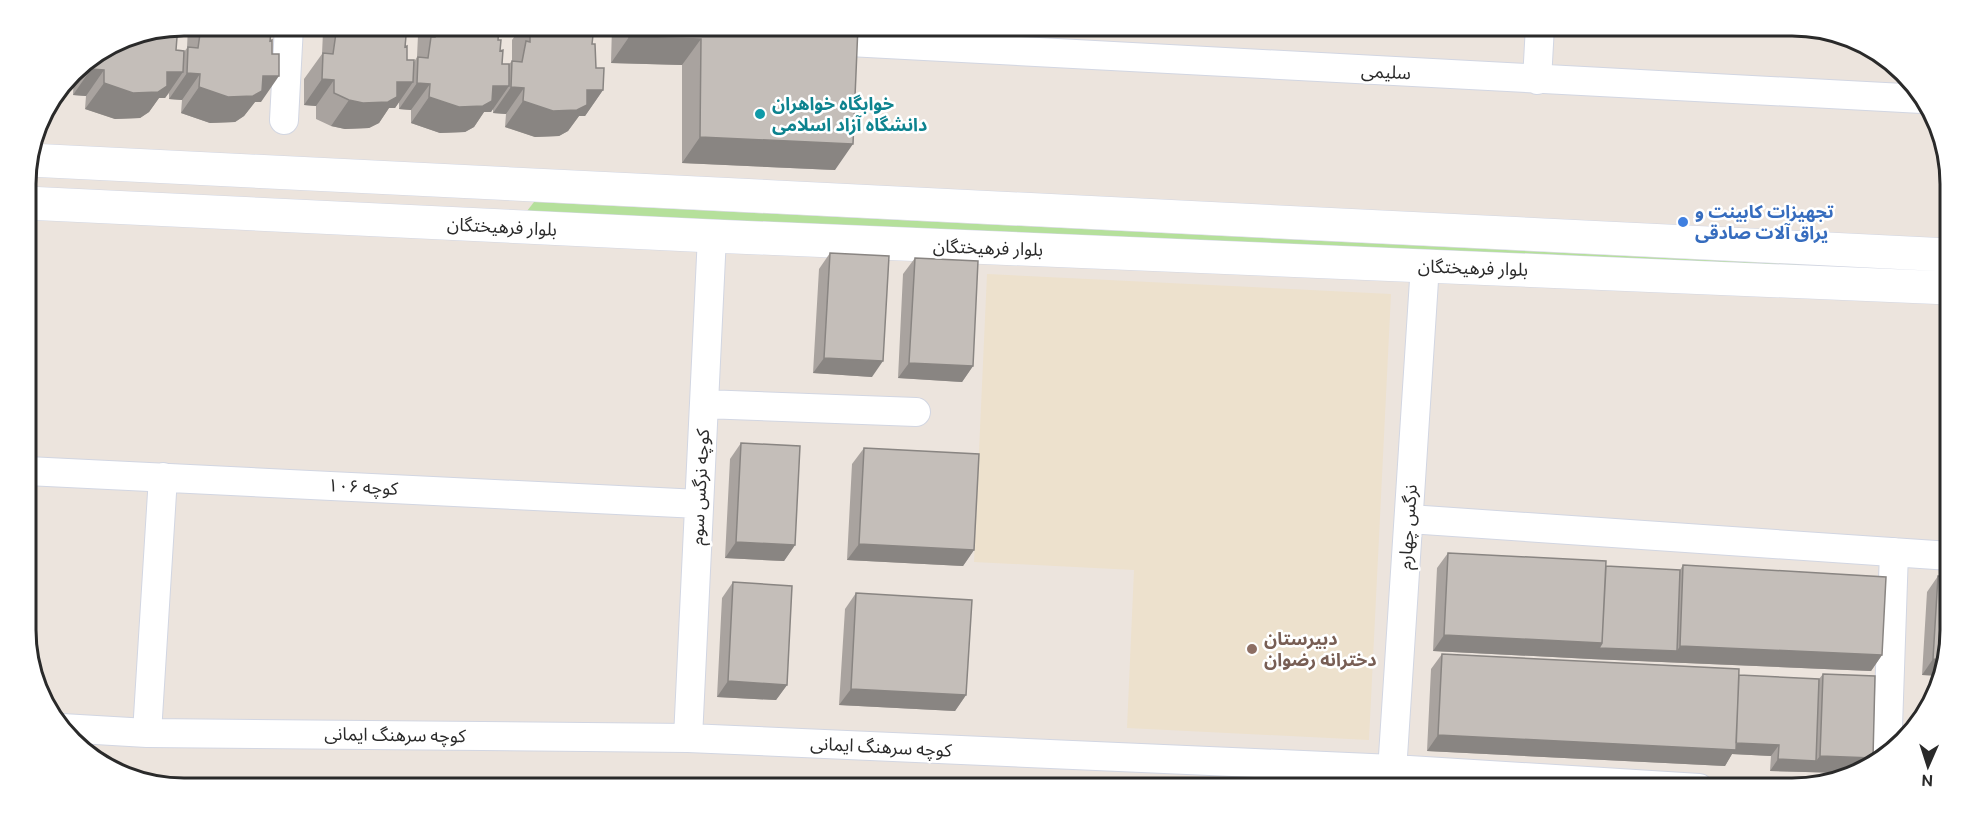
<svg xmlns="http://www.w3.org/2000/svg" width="1976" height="814" viewBox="0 0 1976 814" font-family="Ubuntu,'Noto Sans Arabic',sans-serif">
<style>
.education{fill:#ede1cd}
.green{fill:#b5e09b}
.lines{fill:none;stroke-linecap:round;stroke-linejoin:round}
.minor-casing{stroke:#d2d6e2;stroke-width:30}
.secondary-casing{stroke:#d2d6e2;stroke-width:34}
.minor{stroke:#fff;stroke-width:28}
.secondary{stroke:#fff;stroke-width:33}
.wall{fill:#a9a39f}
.shaded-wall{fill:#898582}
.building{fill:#c4beb9;stroke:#898582;stroke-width:1.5}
.culture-dot{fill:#0f9aa8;stroke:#fff;stroke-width:2}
.shop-dot{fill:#3f7fe0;stroke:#fff;stroke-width:2}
.education-dot{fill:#8d6e63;stroke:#fff;stroke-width:2}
.labels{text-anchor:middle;stroke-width:5;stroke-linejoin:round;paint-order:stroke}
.street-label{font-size:18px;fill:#2a2a2a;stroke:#fff}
.culture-label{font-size:18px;font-weight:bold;fill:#0d838f;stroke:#fff;text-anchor:start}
.shop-label{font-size:18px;font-weight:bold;fill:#366cbe;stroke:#fff;text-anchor:start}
.education-label{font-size:18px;font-weight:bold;fill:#785e54;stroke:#fff;text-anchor:start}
.rim{fill:none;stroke:#2a2a2a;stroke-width:3}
</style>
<rect width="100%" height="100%" fill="#ece4dd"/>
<!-- education -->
<path class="education" d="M987 274 1391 294 1369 740 1127 728 1134 570 974 562Z"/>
<!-- green -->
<path class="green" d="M534 202 1949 272V279L527 211Z"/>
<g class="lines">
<defs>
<path id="minor" d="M849 42 1922 99
M1537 80 1540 26
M284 120 289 26
M704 404 916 412
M27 471 699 504
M1409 519 1950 556
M62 728 147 733 688 738 1393 769 1699 788
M147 733 163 477
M688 738 712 236
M1887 756 1894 552
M1391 787 1425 265"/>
<path id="secondary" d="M29 160 1949 255
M26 203 712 236 1949 288"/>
</defs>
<!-- minor casing -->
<use href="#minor" class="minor-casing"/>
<!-- secondary casing -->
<use href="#secondary" class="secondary-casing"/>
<!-- minor -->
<use href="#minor" class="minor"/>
<!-- secondary -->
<use href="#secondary" class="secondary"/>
</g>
<!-- wall -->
<path class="wall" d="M188 26H269L261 102H255L244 116 235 122 210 123 181 113 182 100 169 99V93L165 98H159L149 112 140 118 115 119 85 109 86 96 73 95 74 72 79 65 124 37 184 52 187 48Z
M327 26H404L403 36 407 60 414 62 417 57 418 35 425 26H499L498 40 502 64H509L512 61V40L522 26H594L592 44 596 68 603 90 585 116H579L568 131 559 136 535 137 505 127 506 114 493 113V108L491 112H484L474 127 465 132 440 133 411 123V110L399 109V102L395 108H389L379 123 369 128 345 129 331 126 316 119V106L304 105V79L322 54 323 32Z
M612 26H858L835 170 682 163V65L611 63Z
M830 253 872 377 813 373 819 269Z
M915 258 973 366 962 382 898 378 903 274Z
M741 443 795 545 784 561 725 558 730 459Z
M864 448 974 550 963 566 847 560 852 464Z
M1448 553 1606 566 1680 570 1683 565 1882 655 1871 671 1591 659 1433 651 1437 568Z
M1938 576 1943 676 1922 675 1927 592Z
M733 582 787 685 776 700 717 697 722 598Z
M856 593 966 695 955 711 839 705 845 609Z
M1442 654 1739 675 1819 679 1823 674 1873 758 1869 763 1842 773 1770 771 1771 756 1732 754 1725 766 1427 751 1431 669Z
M1932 689 1931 696 1923 707 1924 700Z"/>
<!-- shaded-wall -->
<path class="shaded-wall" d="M629 37 701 39 682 65 611 63Z
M91 69 104 70 86 96 73 95Z
M167 72H183L165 98H159L149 112 140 118 115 119 85 109 104 83Z
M187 73 200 74 182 100 169 99Z
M263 76H279L261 102H255L244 116 235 122 210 123 181 113 199 87Z
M322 79 334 80 316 106 304 105Z
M397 82H413L395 108H389L379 123 369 128 345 129 331 126 349 100Z
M417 83 430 84 411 110 399 109Z
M493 86H509L491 112H484L474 127 465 132 440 133 411 123 429 97Z
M511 87 524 88 506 114 493 113Z
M587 90H603L585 116H579L568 131 559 136 535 137 505 127 523 101Z
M700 137 853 144 835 170 682 163Z
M824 358 883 361 872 377 813 373Z
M909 363 973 366 962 382 898 378Z
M736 542 795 545 784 561 725 558Z
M859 544 974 550 963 566 847 560Z
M1444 635 1602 643 1677 651 1680 646 1882 655 1871 671 1591 659 1433 651Z
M1933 659 1946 660 1943 676 1922 675Z
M728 681 787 685 776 700 717 697Z
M851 689 966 695 955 711 839 705Z
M1438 735 1733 743 1779 745 1771 756 1732 754 1725 766 1427 751Z
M1820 756 1873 758 1869 763 1842 773 1770 771 1778 759 1816 761Z"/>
<!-- building -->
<path class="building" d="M205 26H269L268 30H271L270 41 272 40V54H279V76H263L262 91 253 96 228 97 199 87 200 74 187 73 188 47 198 48 201 27H205Z
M340 26H404L403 36H406L405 47 407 46V60H414L413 82H397V97L388 102 363 103 349 100 334 93V80L322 79 323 53 333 54 336 33 340 34Z
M435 26H499L498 40H501L500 51 503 50 502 64H509V86H493L492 101 483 106 459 107 429 97 430 84 417 83 418 57 428 58 431 37H435Z
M530 26H594L592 44H595L596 68H604L603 90H587V105L577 110 553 111 523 101 524 88 511 87 512 61 522 62 526 41 530 42Z
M630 26H858L853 144 700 137 701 39 629 37Z
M175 27 177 37 176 50 184 51 183 72H167V86L158 92 133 93 104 83V70L91 69 92 57 124 37Z
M830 253 889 256 883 361 824 358Z
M915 258 978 261 973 366 909 363Z
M741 443 800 446 795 545 736 542Z
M864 448 979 454 974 550 859 544Z
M1448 553 1606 561 1602 643 1444 635Z
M1683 565 1886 577 1882 655 1680 646Z
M1606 566 1680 570 1677 651 1599 648 1602 643Z
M1938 576 1950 577V630L1946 660 1933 659Z
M733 582 792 586 787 685 728 681Z
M856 593 972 600 966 695 851 689Z
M1442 654 1739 669 1736 750 1438 735Z
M1823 674 1875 676 1873 758 1820 756Z
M1739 675 1819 679 1816 761 1778 759 1779 745 1736 743Z
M1932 689H1936L1931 696Z"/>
<!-- markers -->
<circle class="culture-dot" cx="760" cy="114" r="6"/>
<circle class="shop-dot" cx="1683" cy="222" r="6"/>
<circle class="education-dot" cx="1252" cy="649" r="6"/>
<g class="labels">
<!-- street labels -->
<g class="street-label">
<text transform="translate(1386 72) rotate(3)" y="6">سلیمی</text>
<text transform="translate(502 227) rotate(3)" y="6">بلوار فرهیختگان</text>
<text transform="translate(988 248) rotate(2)" y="6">بلوار فرهیختگان</text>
<text transform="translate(1473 268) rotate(2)" y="6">بلوار فرهیختگان</text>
<text transform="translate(363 487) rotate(3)" y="6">کوچه ۱۰۶</text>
<text transform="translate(700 487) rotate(-87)" y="6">کوچه نرگس سوم</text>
<text transform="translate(1408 527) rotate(-86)" y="6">نرگس چهارم</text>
<text transform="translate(395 735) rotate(1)" y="6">کوچه سرهنگ ایمانی</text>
<text transform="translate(881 747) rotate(3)" y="6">کوچه سرهنگ ایمانی</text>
</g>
<!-- culture labels -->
<g class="culture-label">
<text x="772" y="110">خوابگاه خواهران<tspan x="772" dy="21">دانشگاه آزاد اسلامی</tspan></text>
</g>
<!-- shop labels -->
<g class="shop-label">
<text x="1695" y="218">تجهیزات کابینت و<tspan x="1695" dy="21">یراق آلات صادقی</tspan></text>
</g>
<!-- education labels -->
<g class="education-label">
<text x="1264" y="645">دبیرستان<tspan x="1264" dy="21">دخترانه رضوان</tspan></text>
</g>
</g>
<!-- crop -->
<path d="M0 0H1976V814H0ZM184 36H1792A148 148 0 0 1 1940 184V630A148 148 0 0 1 1792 778H184A148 148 0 0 1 36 630V184A148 148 0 0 1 184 36Z" fill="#fff" fill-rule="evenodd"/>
<path class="rim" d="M184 36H1792A148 148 0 0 1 1940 184V630A148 148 0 0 1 1792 778H184A148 148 0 0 1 36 630V184A148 148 0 0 1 184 36Z"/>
<!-- north arrow -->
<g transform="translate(1928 766) rotate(183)" stroke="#ffffff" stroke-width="4.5" paint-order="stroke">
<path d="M0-4.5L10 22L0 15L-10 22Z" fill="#2a2a2a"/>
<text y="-9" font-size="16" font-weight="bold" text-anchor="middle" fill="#2a2a2a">N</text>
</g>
</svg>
